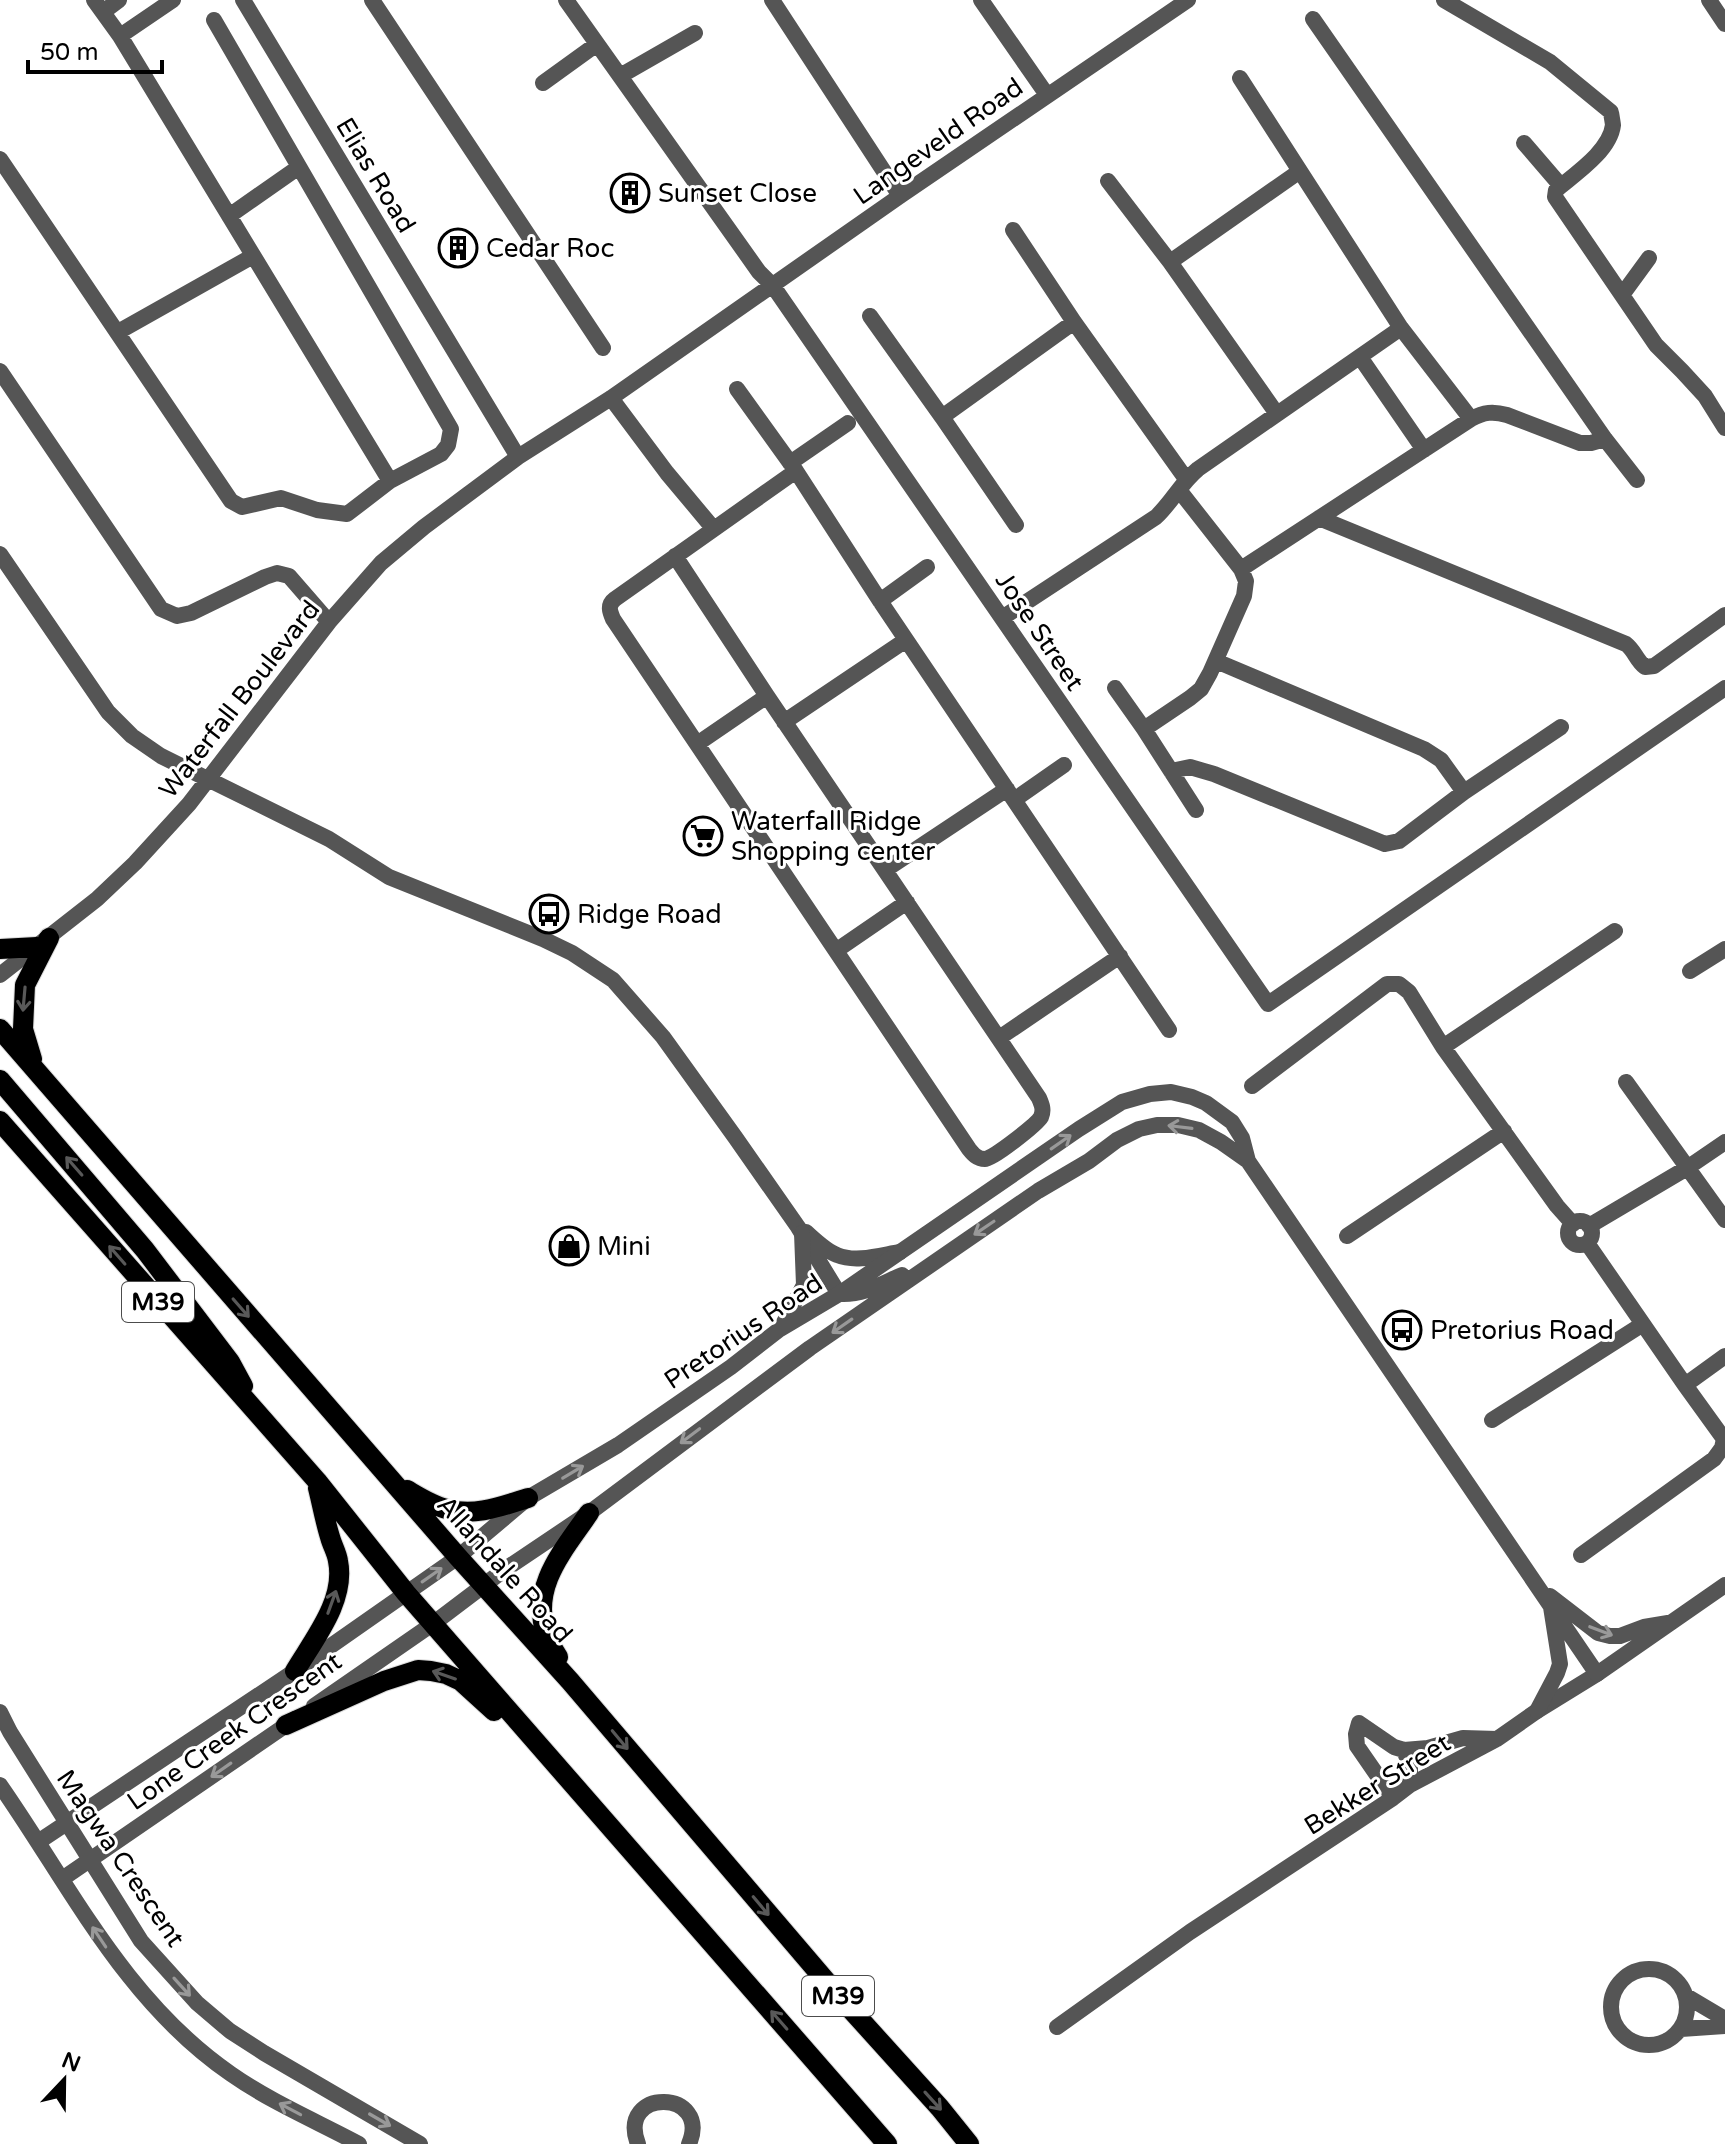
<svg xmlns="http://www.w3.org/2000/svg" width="1725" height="2144" viewBox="0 0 1725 2144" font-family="'Varela Round',sans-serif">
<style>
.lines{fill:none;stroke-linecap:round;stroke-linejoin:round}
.primary-casing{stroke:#dbdbdb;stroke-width:22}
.minor{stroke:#555;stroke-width:16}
.tertiary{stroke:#555;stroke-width:16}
.primary{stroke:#000;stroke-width:20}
.oneway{stroke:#595959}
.oneway2{stroke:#999}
.labels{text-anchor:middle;stroke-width:6;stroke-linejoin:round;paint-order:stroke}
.shield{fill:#fff;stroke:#4c4c4c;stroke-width:2}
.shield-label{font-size:24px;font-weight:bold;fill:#000}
.street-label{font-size:26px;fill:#000;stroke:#fff}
.poi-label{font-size:26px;fill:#000;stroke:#fff;text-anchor:start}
</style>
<rect width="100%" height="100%" fill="#fff"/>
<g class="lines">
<defs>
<path id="primary" d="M0 949 37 947
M0 1029 458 1557 570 1681 837 1994 940 2108 969 2144
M32 1059 23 1029 25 985 49 938
M0 1080 145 1250 230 1362 243 1386
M0 1121 317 1481 406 1593 887 2144
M407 1490C419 1497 433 1506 447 1509 475 1517 502 1506 528 1498
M558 1657C554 1650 548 1642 546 1634 530 1586 564 1550 589 1513
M295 1671C314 1639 346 1600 338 1561 337 1553 332 1545 330 1537 325 1521 322 1504 318 1488
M286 1725 384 1681 418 1670 431 1671 446 1674 461 1681 494 1711"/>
</defs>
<!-- primary casing -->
<use href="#primary" class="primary-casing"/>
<!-- minor -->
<path class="minor" d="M243 0 518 457
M372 0 603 348
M566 0 759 272 773 286 1268 1004 1725 688
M772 0 900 196
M981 0 1047 95
M1444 0 1550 62 1611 112C1611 113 1613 124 1613 125 1610 151 1575 174 1556 190L1555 197 1656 345 1682 371 1705 396 1725 428
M1709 0 1725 24
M103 12 119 0
M1313 19 1605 439 1637 480
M214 20 451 429 448 445 441 454 390 481
M120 36 173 0
M620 76 695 33
M1240 78 1401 328 1471 419
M543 83 597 44
M1524 143 1561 186
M0 159 231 501 242 507 281 498 317 510 347 514 390 481 120 36 94 0
M1108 181 1170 262 1277 414
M229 216 299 167
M1013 230 1074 322 1186 479
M1170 262 1300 171
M1622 295 1649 258
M870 316 942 417 1074 322
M118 332 253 256
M1360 357 1424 450
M0 371 161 609 177 616 191 613 265 577 277 573 289 576 329 622
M737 389 796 471 880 601 1169 1030
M611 398 667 473 713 528
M942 417 1016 525
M790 463 848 423
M1319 518 1626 644C1635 651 1636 660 1645 667L1654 666 1725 615
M0 554 108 712 132 736 161 756 329 839 389 877 543 939 572 953 613 980 663 1037 735 1137 798 1227 839 1294
M675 556 767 696 1039 1098C1042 1105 1044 1110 1041 1117 1037 1124 993 1159 985 1159 977 1159 973 1154 969 1149L613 619C610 612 607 605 615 599L796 471
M1241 569 1471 419C1484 412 1493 411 1507 415L1580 443H1591L1605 439
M880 601 927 567
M1002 618 1156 517C1172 502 1181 483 1198 469L1401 328
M1216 661 1424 749 1441 760 1464 792
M1115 688 1144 729 1196 810
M784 722 906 640
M1144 729 1190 698 1201 689 1210 673 1244 596 1246 581 1241 569 1179 490
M697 744 767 696
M1171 771 1190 767 1214 774 1385 844 1399 841 1464 792 1561 727
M1014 800 1064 765
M885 870 1007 789
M837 950 907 902
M1690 971 1725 949
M0 975 97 899 135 863 189 804 329 622 381 563 424 527 518 457 611 398 900 196 1188 0
M999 1038 1120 956
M1443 1047 1615 931
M1626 1082 1725 1220
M1252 1086 1387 984H1399L1409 992 1443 1047 1557 1206 1573 1224
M1568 1233a12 12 0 1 1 24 0a12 12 0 1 1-24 0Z
M1589 1226 1687 1168 1725 1142
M806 1232C815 1240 826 1251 837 1255 856 1263 881 1255 900 1252
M1347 1236 1504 1131
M1685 1385 1725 1356
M1492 1420 1643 1324
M1581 1555 1714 1459 1722 1448 1724 1439 1685 1385 1587 1243
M1404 1750 1428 1748 1463 1738 1497 1739
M1393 1798 1357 1746 1356 1734 1359 1723 1394 1747 1404 1750 1410 1766V1785
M1611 2007a38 38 0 1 1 76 0a38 38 0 1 1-76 0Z
M1686 1996 1725 2019
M1057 2027 1190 1932 1393 1798 1410 1785 1497 1739 1537 1711 1597 1674
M1681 2029 1725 2026
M638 2144C616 2087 712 2089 689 2144"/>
<!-- tertiary -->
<path class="tertiary" d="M841 1294C864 1295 881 1284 902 1275
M781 1328 804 1285 802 1233
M1550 1596 1598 1633 1610 1636H1620L1644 1627 1668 1623
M314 1706 434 1623 504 1570 589 1513 810 1348 1038 1191 1089 1161 1117 1140 1139 1129 1157 1125H1178L1199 1130 1221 1142 1248 1161
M1537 1711 1557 1673 1560 1664 1551 1607
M0 1712 10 1732 141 1941 197 2003 230 2031 264 2053 420 2144
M0 1785C71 1887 125 2001 231 2074 271 2102 316 2121 359 2144
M38 1842 295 1671 458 1557 528 1498 618 1445 731 1367 780 1329 839 1294 1079 1129 1122 1102 1150 1094 1171 1092 1192 1097 1206 1103 1232 1122 1242 1138 1248 1161 1597 1674 1725 1585
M62 1879 295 1719"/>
<!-- primary -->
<use href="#primary" class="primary"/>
</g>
<!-- one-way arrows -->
<defs><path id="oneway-shaft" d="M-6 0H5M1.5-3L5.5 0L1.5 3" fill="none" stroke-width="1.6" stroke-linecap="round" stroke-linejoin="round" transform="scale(2)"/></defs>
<g class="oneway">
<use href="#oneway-shaft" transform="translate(24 999) rotate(95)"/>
<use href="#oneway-shaft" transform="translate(74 1166) rotate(-131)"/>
<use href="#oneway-shaft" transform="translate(117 1255) rotate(-131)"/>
<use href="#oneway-shaft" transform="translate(241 1308) rotate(49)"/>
<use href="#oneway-shaft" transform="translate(332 1602) rotate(-70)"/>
<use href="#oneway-shaft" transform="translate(444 1675) rotate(-161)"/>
<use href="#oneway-shaft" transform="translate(620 1740) rotate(50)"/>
<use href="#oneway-shaft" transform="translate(761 1906) rotate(50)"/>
<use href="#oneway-shaft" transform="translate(779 2020) rotate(-131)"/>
<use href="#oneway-shaft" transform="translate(933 2101) rotate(48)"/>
</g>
<g class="oneway2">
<use href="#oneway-shaft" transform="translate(1180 1127) rotate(-173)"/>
<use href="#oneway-shaft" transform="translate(1061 1142) rotate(-35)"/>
<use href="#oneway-shaft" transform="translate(984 1228) rotate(146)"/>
<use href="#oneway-shaft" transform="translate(842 1326) rotate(145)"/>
<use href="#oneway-shaft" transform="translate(690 1436) rotate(143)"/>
<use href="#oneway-shaft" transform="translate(573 1472) rotate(-31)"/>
<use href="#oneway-shaft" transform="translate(432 1575) rotate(-35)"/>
<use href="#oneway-shaft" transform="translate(1601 1631) rotate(21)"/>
<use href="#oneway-shaft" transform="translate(221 1770) rotate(145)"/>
<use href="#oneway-shaft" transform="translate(99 1937) rotate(-124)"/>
<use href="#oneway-shaft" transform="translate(182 1987) rotate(48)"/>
<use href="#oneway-shaft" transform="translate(290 2109) rotate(-152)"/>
<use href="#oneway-shaft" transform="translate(380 2120) rotate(30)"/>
</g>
<!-- icons -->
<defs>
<symbol id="building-ring" viewBox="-11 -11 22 22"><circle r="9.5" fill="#fff" stroke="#000" stroke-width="1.5"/><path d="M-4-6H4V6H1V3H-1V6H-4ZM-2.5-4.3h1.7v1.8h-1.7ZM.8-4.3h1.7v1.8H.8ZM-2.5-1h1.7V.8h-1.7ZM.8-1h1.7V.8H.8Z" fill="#000"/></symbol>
<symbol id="supermarket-ring" viewBox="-11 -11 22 22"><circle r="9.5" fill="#fff" stroke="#000" stroke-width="1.5"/><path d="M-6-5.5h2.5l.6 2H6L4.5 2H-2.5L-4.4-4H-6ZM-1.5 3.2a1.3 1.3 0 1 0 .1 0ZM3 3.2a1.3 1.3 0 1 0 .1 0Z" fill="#000"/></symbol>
<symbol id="bus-ring" viewBox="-11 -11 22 22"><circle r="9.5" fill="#fff" stroke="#000" stroke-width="1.5"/><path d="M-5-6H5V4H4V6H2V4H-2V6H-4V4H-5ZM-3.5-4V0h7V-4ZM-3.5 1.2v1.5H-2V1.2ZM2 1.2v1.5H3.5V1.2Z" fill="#000"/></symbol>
<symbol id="shop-ring" viewBox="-11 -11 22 22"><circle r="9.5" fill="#fff" stroke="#000" stroke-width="1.5"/><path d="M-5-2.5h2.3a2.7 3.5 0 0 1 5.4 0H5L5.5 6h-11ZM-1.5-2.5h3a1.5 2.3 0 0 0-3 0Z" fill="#000"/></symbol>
</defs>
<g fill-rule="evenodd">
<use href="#building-ring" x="608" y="171" width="44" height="44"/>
<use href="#building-ring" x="436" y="226" width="44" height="44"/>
<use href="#supermarket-ring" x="681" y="814" width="44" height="44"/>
<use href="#bus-ring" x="527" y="892" width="44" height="44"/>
<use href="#shop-ring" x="547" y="1224" width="44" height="44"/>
<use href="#bus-ring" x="1380" y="1308" width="44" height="44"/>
</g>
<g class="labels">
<!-- shield labels -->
<g class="shield">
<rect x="122" y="1282" width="72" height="40" rx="6"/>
<rect x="802" y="1976" width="72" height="40" rx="6"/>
</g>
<g class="shield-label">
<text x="158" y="1310">M39</text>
<text x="838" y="2004">M39</text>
</g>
<!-- street labels -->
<g class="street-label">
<text transform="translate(938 141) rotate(-35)" y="9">Langeveld Road</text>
<text transform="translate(376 175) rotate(59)" y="9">Elias Road</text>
<text transform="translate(1040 631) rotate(56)" y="9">Jose Street</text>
<text transform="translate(239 699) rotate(-52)" y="9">Waterfall Boulevard</text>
<text transform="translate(743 1331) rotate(-34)" y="9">Pretorius Road</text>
<text transform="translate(505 1569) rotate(48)" y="9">Allandale Road</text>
<text transform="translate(234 1731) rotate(-35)" y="9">Lone Creek Crescent</text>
<text transform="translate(1377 1784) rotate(-32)" y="9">Bekker Street</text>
<text transform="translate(121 1858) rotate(56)" y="9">Magwa Crescent</text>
</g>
<!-- poi labels -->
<g class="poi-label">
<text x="658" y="202">Sunset Close</text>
<text x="486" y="257">Cedar Roc</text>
<text x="731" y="830">Waterfall Ridge<tspan x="731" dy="30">Shopping center</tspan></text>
<text x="577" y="923">Ridge Road</text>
<text x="597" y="1255">Mini</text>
<text x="1430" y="1339">Pretorius Road</text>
</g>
</g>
<!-- north arrow -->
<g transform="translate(64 2080) rotate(22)" stroke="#ffffff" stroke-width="6" paint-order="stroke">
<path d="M0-6L14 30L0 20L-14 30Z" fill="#000000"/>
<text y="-12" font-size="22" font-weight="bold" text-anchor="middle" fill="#000000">N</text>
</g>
<!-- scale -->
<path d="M28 60v12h134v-12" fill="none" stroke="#000000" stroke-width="4"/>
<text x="40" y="60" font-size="24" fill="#000000" stroke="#ffffff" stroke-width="6" paint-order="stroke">50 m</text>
</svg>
